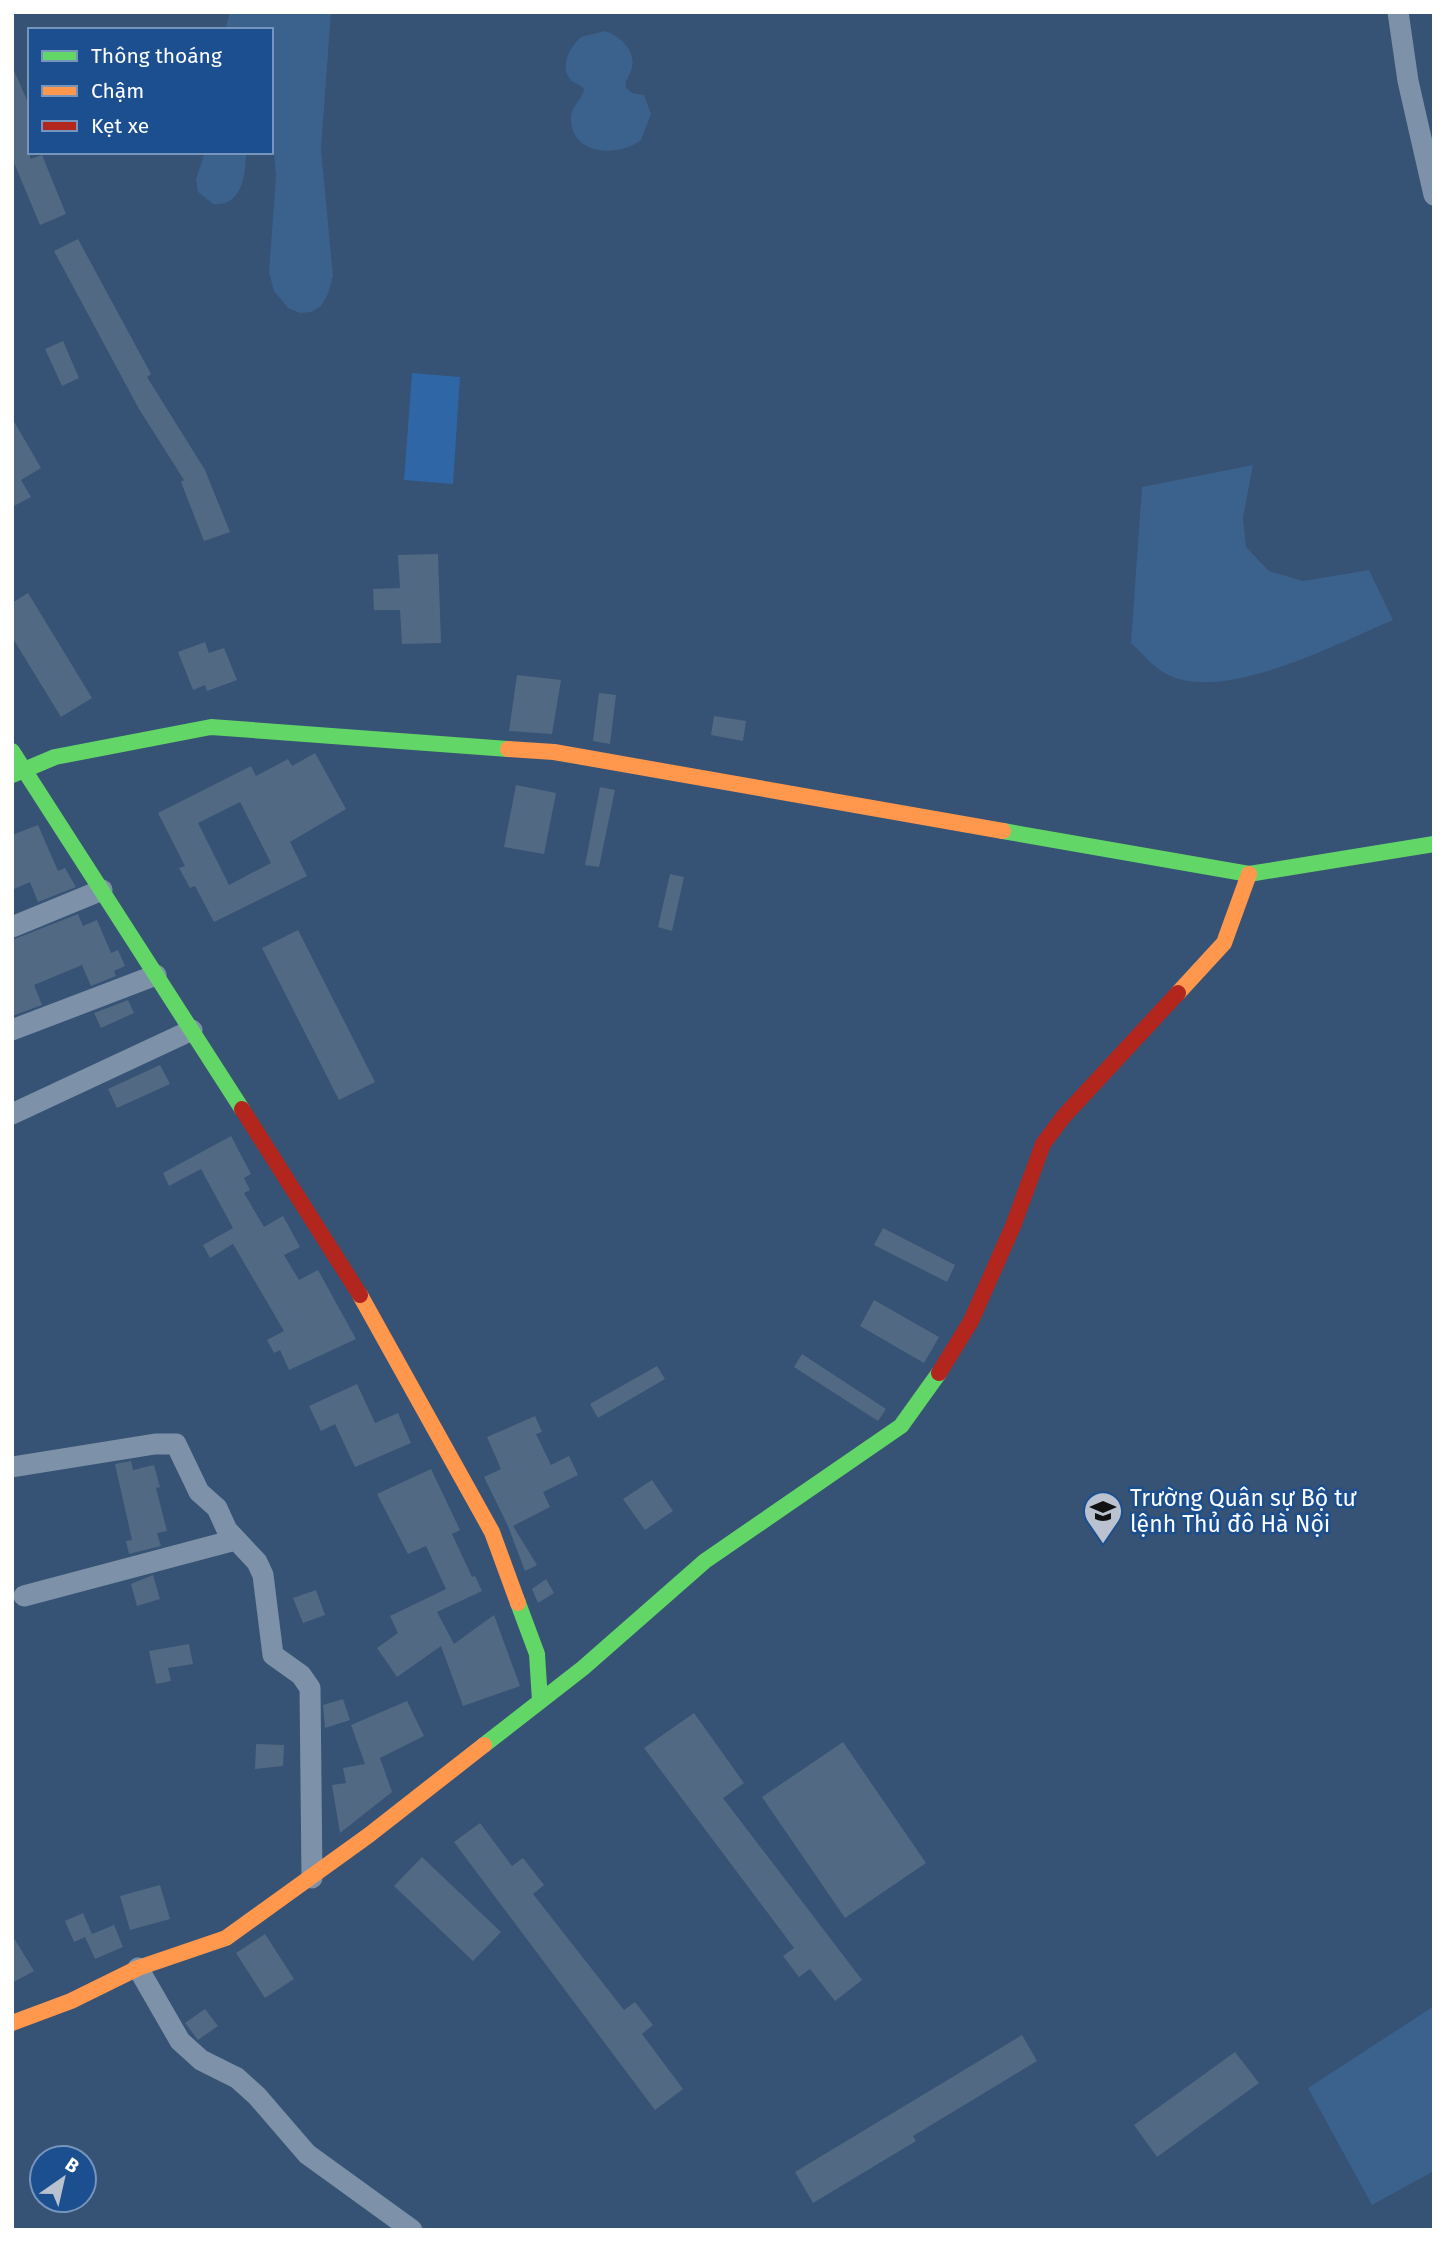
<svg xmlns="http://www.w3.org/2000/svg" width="1446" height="2242" viewBox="0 0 1446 2242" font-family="'Fira Sans',sans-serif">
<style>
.green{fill:#2f66a5}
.water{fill:#3b618d}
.building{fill:#526984;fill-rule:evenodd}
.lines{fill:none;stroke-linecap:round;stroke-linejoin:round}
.street{stroke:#7d92a8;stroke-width:21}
.fast{stroke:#63d668;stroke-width:16}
.slow{stroke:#ff974d;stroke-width:16}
.jam{stroke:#b3261e;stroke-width:16}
.labels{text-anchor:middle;stroke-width:5;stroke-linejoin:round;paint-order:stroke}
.poi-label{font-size:23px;fill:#fff;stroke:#1b4f8f;text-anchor:start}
</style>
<rect width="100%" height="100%" fill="#365274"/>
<!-- green -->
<path class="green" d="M412 373 460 377 453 484 404 480Z"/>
<!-- water -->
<path class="water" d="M230 12H331L321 149 333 276 328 294 321 306 311 312 300 313 288 308 274 291 269 272 276 177 271 117V30H225Z
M605 31C621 36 638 53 631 71 628 79 625 80 626 88L632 93 644 95 651 114 641 140C618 158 571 155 571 119 570 106 582 101 584 89 580 84 574 84 570 79 559 65 571 46 581 37Z
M205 152H246C246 175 242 207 213 204L198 192 196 179Z
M1253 465 1243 518 1246 547 1269 571 1303 581 1369 570 1393 620C1338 643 1218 707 1163 672 1151 665 1141 652 1131 643L1142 487Z
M1434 2006V2171L1372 2205 1308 2088Z"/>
<!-- building -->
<path class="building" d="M12 66 30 107V159L42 155 66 214 40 225 12 158Z
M78 239 151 374 147 377 205 470 230 532 204 541 181 482 184 480 139 409 54 251Z
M63 341 79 378 62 386 45 349Z
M12 418 41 468 21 480 31 497 12 507Z
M438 554 441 643 402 644 400 610H374L373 589 400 588 398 555Z
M28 593 92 698 61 717 12 637V603Z
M205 642 209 653 224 648 237 680 207 691 205 685 193 690 178 652Z
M517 675 561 680 552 734 509 731Z
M599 693 616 695 610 744 593 741Z
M714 716 746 721 743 741 711 735Z
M315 753 346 809 290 842 307 876 214 922 195 886 190 888 179 868 185 866 158 813 251 766 256 776 288 759 292 766ZM240 802 271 863 229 885 198 823Z
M516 785 556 793 544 854 504 847Z
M600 787 615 790 599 867 585 865Z
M38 825 58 871 65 868 76 887 38 902 30 882 12 890V835Z
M670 874 684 877 672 931 658 927Z
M78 914 83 926 97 920 111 953 118 950 125 966 114 971 116 976 91 986 82 965 34 985 42 1005 12 1016V940Z
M298 930 375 1082 339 1100 262 948Z
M128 1000 134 1013 101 1028 94 1013Z
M160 1065 170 1084 117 1108 108 1089Z
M231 1136 251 1174 244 1178 250 1190 244 1193 264 1227 283 1216 300 1247 284 1255 299 1280 318 1270 356 1339 289 1370 280 1350 274 1353 267 1340 284 1331 233 1244 210 1258 203 1245 233 1228 201 1169 169 1186 163 1173Z
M883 1228 955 1265 947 1282 874 1245Z
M874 1300 939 1337 924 1363 860 1326Z
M802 1354 886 1409 878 1421 794 1367Z
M657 1366 665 1379 598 1418 590 1404Z
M357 1384 375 1423 398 1413 411 1443 355 1467 335 1424 321 1431 309 1406Z
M535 1416 542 1432 536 1434 551 1465 569 1456 578 1475 543 1492 550 1507 513 1526 537 1565 525 1571 508 1526 484 1477 501 1469 487 1437Z
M131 1461 133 1470 154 1465 160 1487 156 1488 167 1531 157 1533 161 1546 129 1554 126 1541 132 1540 115 1464Z
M431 1469 460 1530 452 1534 472 1577 475 1576 482 1591 437 1612 454 1644 494 1615 520 1686 463 1706 441 1646 397 1677 377 1648 398 1633 390 1616 446 1589 426 1546 408 1554 377 1494Z
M652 1480 673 1511 645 1530 623 1499Z
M153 1575 160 1599 137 1606 131 1584Z
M546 1579 554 1593 538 1603 532 1589Z
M316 1590 325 1615 303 1623 293 1598Z
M189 1644 193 1664 168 1668 171 1681 156 1684 149 1651Z
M343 1699 350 1720 325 1728 323 1705Z
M407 1701 424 1736 380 1758 392 1792 340 1833 332 1785 346 1783 343 1768 365 1764 351 1725Z
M694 1713 744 1783 723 1798 862 1980 835 2001 810 1969 799 1977 783 1956 794 1948 644 1748Z
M843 1742 926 1863 845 1918 762 1797Z
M256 1744 284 1745 283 1766 255 1769Z
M480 1823 512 1866 523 1858 544 1885 533 1894 624 2010 635 2002 653 2025 642 2034 683 2089 655 2110 454 1842Z
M422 1857 501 1932 473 1961 394 1886Z
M160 1885 170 1919 130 1930 120 1896Z
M83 1913 92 1934 74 1942 65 1921Z
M114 1925 123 1947 95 1959 85 1937Z
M265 1934 294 1979 265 1998 236 1953Z
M12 1935 34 1971 12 1983Z
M205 2009 218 2026 198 2040 185 2023Z
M1022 2035 1037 2061 913 2136 916 2141 813 2203 795 2172Z
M1235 2052 1259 2083 1157 2157 1134 2125Z"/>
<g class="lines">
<!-- street -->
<path class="street" d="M1398 12 1408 81 1434 195
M12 927 102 890
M12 1030 156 975
M12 1114 192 1030
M12 1467 155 1444H176L199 1492 217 1508 227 1530 257 1562 263 1575 273 1655 301 1675 310 1688 312 1878
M24 1596 235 1540
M138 1968 180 2041 201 2060 237 2078 257 2096 307 2154 412 2230"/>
<!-- fast -->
<path class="fast" d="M12 751 242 1109
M12 775 55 757 211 727 508 749
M1003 831 1249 874 1434 844
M518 1603 537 1654 540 1701
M484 1745 583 1668 705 1561 901 1426 939 1373"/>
<!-- slow -->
<path class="slow" d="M508 749 554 752 1003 831
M1178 993 1224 943 1249 874
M360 1295 492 1532 518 1603
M12 2023 71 2001 138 1968 226 1938 369 1835 484 1745"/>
<!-- jam -->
<path class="jam" d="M242 1109 360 1295
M939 1373 971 1321 1013 1226 1043 1144 1064 1116 1178 993"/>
</g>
<!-- icons -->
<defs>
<symbol id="university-pin" viewBox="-11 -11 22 30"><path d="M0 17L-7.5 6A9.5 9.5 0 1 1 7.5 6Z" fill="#b9c2ce" stroke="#1b4f8f"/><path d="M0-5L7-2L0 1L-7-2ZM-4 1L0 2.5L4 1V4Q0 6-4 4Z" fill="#111"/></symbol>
</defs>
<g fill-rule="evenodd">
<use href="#university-pin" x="1081" y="1489" width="44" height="60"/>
</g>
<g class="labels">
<!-- poi labels -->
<g class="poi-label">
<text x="1130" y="1506">Trường Quân sự Bộ tư<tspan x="1130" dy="26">lệnh Thủ đô Hà Nội</tspan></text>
</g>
</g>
<!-- border -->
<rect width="1446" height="2242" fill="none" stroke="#ffffff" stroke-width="28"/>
<!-- legend -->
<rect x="28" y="28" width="245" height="126" fill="#1b4f8f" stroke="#7695bc" stroke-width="2"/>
<rect x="42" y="51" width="35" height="10" fill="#63d668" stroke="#7695bc" stroke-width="2"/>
<text x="91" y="63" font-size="21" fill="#ffffff">Thông thoáng</text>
<rect x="42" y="86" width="35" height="10" fill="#ff974d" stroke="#7695bc" stroke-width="2"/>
<text x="91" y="98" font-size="21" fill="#ffffff">Chậm</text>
<rect x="42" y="121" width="35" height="10" fill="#b3261e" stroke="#7695bc" stroke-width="2"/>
<text x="91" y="133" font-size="21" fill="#ffffff">Kẹt xe</text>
<!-- north arrow -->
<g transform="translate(63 2179) rotate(34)"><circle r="33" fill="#1b4f8f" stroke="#7695bc" stroke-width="2"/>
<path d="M0-5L12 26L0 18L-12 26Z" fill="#b9c2ce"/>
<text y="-10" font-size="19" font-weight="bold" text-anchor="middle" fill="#ffffff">B</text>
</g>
</svg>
